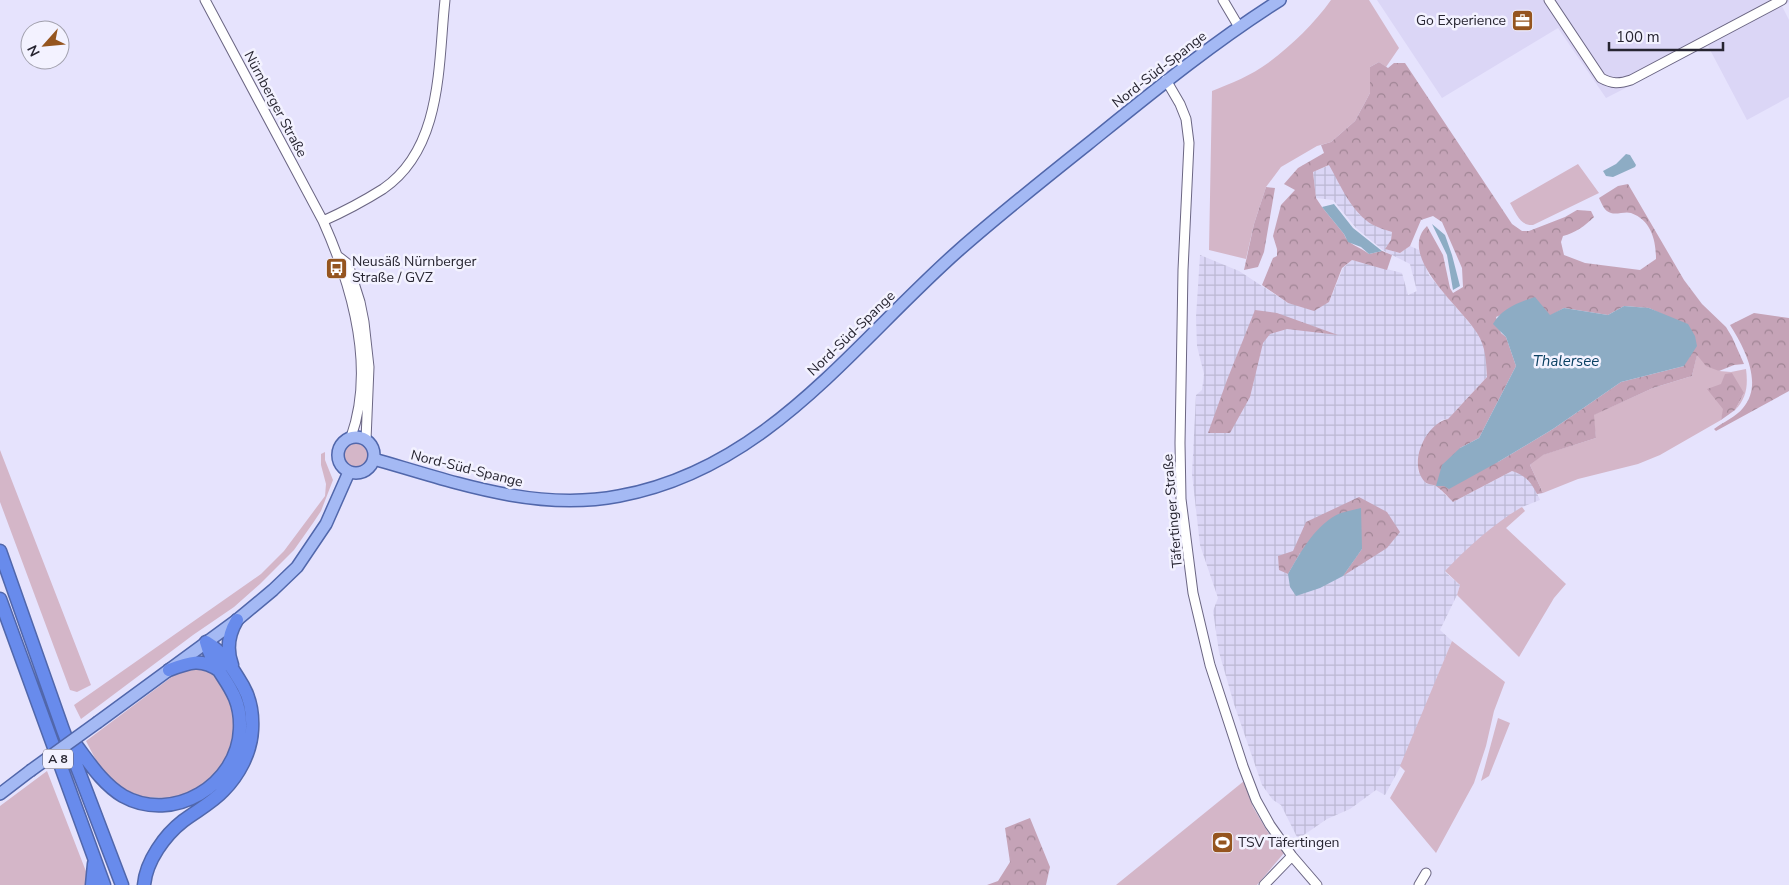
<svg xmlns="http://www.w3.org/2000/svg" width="1789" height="885" viewBox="0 0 1789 885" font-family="'Nunito Sans',sans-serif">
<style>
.built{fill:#dbd6f6}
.industrial{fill:url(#industrial-grid)}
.grass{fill:#d4b6c8}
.forest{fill:url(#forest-crowns);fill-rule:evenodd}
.water{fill:#8dacc4}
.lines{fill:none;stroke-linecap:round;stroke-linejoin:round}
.minor-casing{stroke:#6b6683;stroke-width:11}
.major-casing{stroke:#5167ab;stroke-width:14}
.highway-casing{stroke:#5167ab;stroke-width:15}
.minor{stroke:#fff;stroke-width:9}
.major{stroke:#a4b9f4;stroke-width:11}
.highway{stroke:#688bec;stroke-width:12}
.major-bridge-casing{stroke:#5167ab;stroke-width:14;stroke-linecap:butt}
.major-bridge{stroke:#a4b9f4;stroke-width:11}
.labels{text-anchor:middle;stroke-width:5;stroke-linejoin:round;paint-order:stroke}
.shield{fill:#f3f2ff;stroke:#64626f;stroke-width:1}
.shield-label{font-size:12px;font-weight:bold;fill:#272531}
.poi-label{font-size:14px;fill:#272531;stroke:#f3f2ff;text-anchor:start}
.street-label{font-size:14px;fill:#272531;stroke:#f3f2ff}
.water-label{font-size:15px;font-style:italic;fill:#0b4163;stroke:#f3f2ff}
</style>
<defs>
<pattern id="industrial-grid" width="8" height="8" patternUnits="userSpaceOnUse" patternTransform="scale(1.25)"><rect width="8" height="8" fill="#dbd6f6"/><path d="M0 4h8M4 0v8" fill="none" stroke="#bcb8d3"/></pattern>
<pattern id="forest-crowns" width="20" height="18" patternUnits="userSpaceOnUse" patternTransform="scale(1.25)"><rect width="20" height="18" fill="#c5a3b7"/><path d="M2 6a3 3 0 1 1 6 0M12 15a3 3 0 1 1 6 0" fill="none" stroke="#a08595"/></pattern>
</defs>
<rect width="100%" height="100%" fill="#e6e3fd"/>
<!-- built -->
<path class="built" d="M1377 0H1789V2L1782 6 1789 20V97L1747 120 1708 46 1606 98 1558 28 1442 98Z"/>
<!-- industrial -->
<path class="industrial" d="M1330 165 1350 202 1359 214 1373 225 1392 232 1391 240 1386 249 1400 253 1410 246 1419 250 1429 275 1477 332 1486 349 1487 377 1448 419 1441 420 1418 460V471L1426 483 1436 486 1453 502 1512 471 1522 474 1533 485 1540 500 1522 507 1445 572 1460 585 1457 595 1440 630 1452 641 1404 760 1385 795 1376 790 1350 809 1327 819 1298 839 1281 805 1273 800 1262 785 1234 704 1219 652 1213 611 1218 598 1200 545 1192 474 1196 395 1202 390 1204 374 1197 346 1196 317 1200 255 1239 271 1288 303 1329 302 1343 268 1352 260 1402 273 1408 295 1417 291 1410 264 1384 251 1356 228 1333 200 1316 198 1313 172Z"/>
<!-- grass -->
<path class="grass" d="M1331 0H1369L1399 48 1386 67 1379 62 1370 67V93L1355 121 1331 142 1317 146 1281 167 1266 187 1254 224 1246 259 1209 250 1212 91C1230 84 1252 75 1268 63 1291 46 1314 24 1331 0Z
M1578 164 1599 193 1533 225C1520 226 1516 213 1510 203Z
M1697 354 1719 371 1731 372 1746 369C1748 385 1747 398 1735 410L1744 393 1724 409 1721 420 1660 455 1638 464 1578 479 1543 493 1530 465 1542 455 1596 438 1593 415 1653 388 1692 376Z
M343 455a14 14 0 1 1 28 0a14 14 0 1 1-28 0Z
M0 450 91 685 77 692 70 690 0 502Z
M325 452V460L333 480 321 511 313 523 294 550 260 584 234 607 193 635 81 719 74 705 261 574 284 551 325 496 326 484 321 465V454Z
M1522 507 1525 511 1506 528 1566 584 1554 598 1519 657 1457 595 1460 585 1445 571C1468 547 1493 524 1522 507Z
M1452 641 1505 682 1494 711 1486 746 1474 783 1436 853 1390 798 1405 771 1400 766Z
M209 668 221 676 239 716 233 753 214 779 184 797 167 798 144 797 125 790 110 779 100 768 86 741 173 676 187 670Z
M1498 718 1510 723 1489 776 1481 781Z
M47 771 87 874V885H0V806Z
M1244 781 1253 807 1267 831 1284 853 1257 885H1116Z"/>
<!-- forest -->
<path class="forest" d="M1379 62 1388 68 1394 63H1405L1512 224 1522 231H1529L1565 217 1577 210 1591 211 1594 217C1585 226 1575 233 1563 236L1561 242 1564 255 1585 263 1640 270 1656 259C1656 240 1651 220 1631 213 1625 211 1617 215 1611 213 1604 211 1602 204 1599 198L1618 186 1628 184 1684 280 1702 304 1726 327 1732 337 1744 364 1734 365 1719 371 1706 366 1697 355 1692 376 1653 388 1594 415 1596 438 1543 455 1530 465 1543 493 1537 494C1531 482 1525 475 1512 471L1453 502C1448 497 1442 490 1436 486 1433 484 1428 485 1425 482 1407 464 1426 423 1448 419L1487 377C1486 361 1486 347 1477 333 1462 308 1396 256 1427 226L1443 255 1450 288 1453 293 1463 287 1462 268 1442 222 1433 216 1421 220 1410 246 1400 253 1385 249 1391 240 1392 232C1386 230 1379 228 1373 225 1351 212 1341 186 1329 165L1313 172 1316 198 1322 207 1344 234C1347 244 1360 247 1369 254L1382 251 1392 255 1387 270 1352 260 1342 268 1329 302 1314 311 1288 303 1262 285 1273 258 1277 256V249L1273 236 1281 205 1295 190 1284 184 1298 168 1324 153 1321 145 1331 142 1355 121 1370 93V67ZM1624 306 1649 308 1664 315 1684 366 1621 382 1553 429 1498 462 1460 448 1479 438 1516 366 1506 337 1501 333 1496 317 1503 314 1544 309 1550 316 1564 308 1608 315Z
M1266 187 1275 188 1264 252 1258 267 1244 270 1254 224Z
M1255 310 1277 313 1338 335 1287 329 1270 334 1263 343 1250 397 1230 433H1208L1227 380Z
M1754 313 1789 318V391L1716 431 1714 429C1723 422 1736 417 1743 408 1764 384 1744 347 1730 325Z
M1732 373 1744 393 1735 410 1721 420 1723 409 1707 389 1721 384 1725 374Z
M1359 497 1387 512 1400 532 1387 548 1343 576 1362 549 1300 553 1288 574 1279 570 1278 556 1293 551 1306 522Z
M1030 818 1050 867 1046 885H987L998 881 1010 862 1005 828Z"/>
<!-- water -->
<path class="water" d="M1626 154 1630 155 1636 165 1635 167 1613 177 1606 176 1603 171 1616 164Z
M1334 204 1353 228 1382 251 1369 254 1361 247 1348 242 1344 234 1322 207Z
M1432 224 1445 235 1452 255 1460 286 1453 290 1447 255Z
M1535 297 1550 315 1564 308 1608 315 1624 306 1649 308 1688 324 1695 336 1697 346 1684 366 1621 382 1553 429 1498 462 1449 489 1444 486H1436L1442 465 1460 448 1479 438 1516 366 1506 337 1493 324C1501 309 1519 302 1535 297Z
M1361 508 1362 549 1343 576 1320 588 1296 596 1290 587 1288 574C1301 552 1316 523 1341 513 1347 511 1354 510 1361 508Z"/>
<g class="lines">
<defs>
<path id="minor" d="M205 0 323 221C352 286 376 367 351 437
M1223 0 1239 27
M1549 0 1601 78C1612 84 1619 84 1631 80L1782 0
M1166 80 1180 104 1186 119 1189 143 1183 270 1180 443 1181 499 1193 593 1210 665 1243 766 1256 800 1270 825 1292 856 1317 885
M323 221C343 212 364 201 383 189 443 148 438 64 445 0
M339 257 348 264 360 302 364 322 369 367 366 440
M1264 885 1292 856
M1419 885 1426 873"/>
<path id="major" d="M338 455a18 18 0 1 1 36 0a18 18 0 1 1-36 0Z
M374 459C454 482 535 512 619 496 767 469 852 345 958 251 1000 214 1044 179 1088 144 1150 94 1212 43 1280 0
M98 722 237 620 273 590 297 567 326 524 349 472
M0 794 30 771"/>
<path id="highway" d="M0 551 63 730 122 885
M0 599 104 885
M232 665C226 649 228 635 237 620
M169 670C190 662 201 658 220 671
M72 740C87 759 101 783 123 796 173 824 238 785 240 729 242 687 214 676 206 642
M92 885 94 864
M144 885C146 861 165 835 183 821 196 811 212 803 223 791 239 775 251 752 252 730 253 713 251 700 243 686 233 669 223 652 206 642"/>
</defs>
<!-- minor casing -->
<use href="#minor" class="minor-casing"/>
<!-- major casing -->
<use href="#major" class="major-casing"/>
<!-- highway casing -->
<use href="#highway" class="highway-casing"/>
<!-- minor -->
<use href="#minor" class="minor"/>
<!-- major -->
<use href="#major" class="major"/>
<!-- highway -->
<use href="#highway" class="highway"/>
<defs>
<path id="major-bridge" d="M30 771 98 722"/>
</defs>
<!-- major-bridge casing -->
<use href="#major-bridge" class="major-bridge-casing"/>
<!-- major-bridge -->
<use href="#major-bridge" class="major-bridge"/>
</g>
<!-- icons -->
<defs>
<symbol id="office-square" viewBox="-11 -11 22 22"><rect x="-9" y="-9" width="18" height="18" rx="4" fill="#95551f" stroke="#f3f2ff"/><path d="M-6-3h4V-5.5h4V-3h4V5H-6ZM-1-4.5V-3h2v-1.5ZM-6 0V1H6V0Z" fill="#fff"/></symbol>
<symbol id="bus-square" viewBox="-11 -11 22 22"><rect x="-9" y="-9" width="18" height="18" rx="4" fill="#95551f" stroke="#f3f2ff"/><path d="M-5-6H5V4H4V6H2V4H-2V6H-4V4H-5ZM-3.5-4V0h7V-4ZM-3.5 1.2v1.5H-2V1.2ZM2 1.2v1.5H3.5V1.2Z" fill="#fff"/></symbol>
<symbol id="stadium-square" viewBox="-11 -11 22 22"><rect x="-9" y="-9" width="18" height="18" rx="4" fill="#95551f" stroke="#f3f2ff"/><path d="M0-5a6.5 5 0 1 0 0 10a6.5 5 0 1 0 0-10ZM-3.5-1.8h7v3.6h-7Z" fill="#fff"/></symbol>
</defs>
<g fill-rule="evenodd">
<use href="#office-square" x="1510" y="8" width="25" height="25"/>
<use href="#bus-square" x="324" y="256" width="25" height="25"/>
<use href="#stadium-square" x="1210" y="830" width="25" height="25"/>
</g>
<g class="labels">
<!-- shield labels -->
<rect class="shield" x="43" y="749.5" width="30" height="19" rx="4"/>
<g class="shield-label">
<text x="58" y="763">A 8</text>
</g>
<!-- poi labels -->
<g class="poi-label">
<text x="1506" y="25" text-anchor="end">Go Experience</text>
<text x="352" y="266">Neusäß Nürnberger<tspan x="352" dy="16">Straße / GVZ</tspan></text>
<text x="1238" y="847">TSV Täfertingen</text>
</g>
<!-- street labels -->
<g class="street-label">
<text transform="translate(1159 69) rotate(-38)" y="5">Nord-Süd-Spange</text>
<text transform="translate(276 104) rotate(62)" y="5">Nürnberger Straße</text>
<text transform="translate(851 333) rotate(-44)" y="5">Nord-Süd-Spange</text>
<text transform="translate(467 468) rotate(14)" y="5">Nord-Süd-Spange</text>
<text transform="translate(1172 511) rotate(-95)" y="5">Täfertinger Straße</text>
</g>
<!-- water labels -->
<g class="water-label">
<text x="1566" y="366">Thalersee</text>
</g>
</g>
<!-- north arrow -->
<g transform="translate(45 45) rotate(243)"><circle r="24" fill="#f3f2ff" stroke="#a1a0ad"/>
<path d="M0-4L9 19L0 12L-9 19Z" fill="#95551f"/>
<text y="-8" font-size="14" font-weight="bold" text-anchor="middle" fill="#272531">N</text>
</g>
<!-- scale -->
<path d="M1609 42v8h114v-8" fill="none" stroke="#272531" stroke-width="2.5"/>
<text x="1616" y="42" font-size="15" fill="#272531" stroke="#f3f2ff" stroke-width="4" paint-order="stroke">100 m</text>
</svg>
